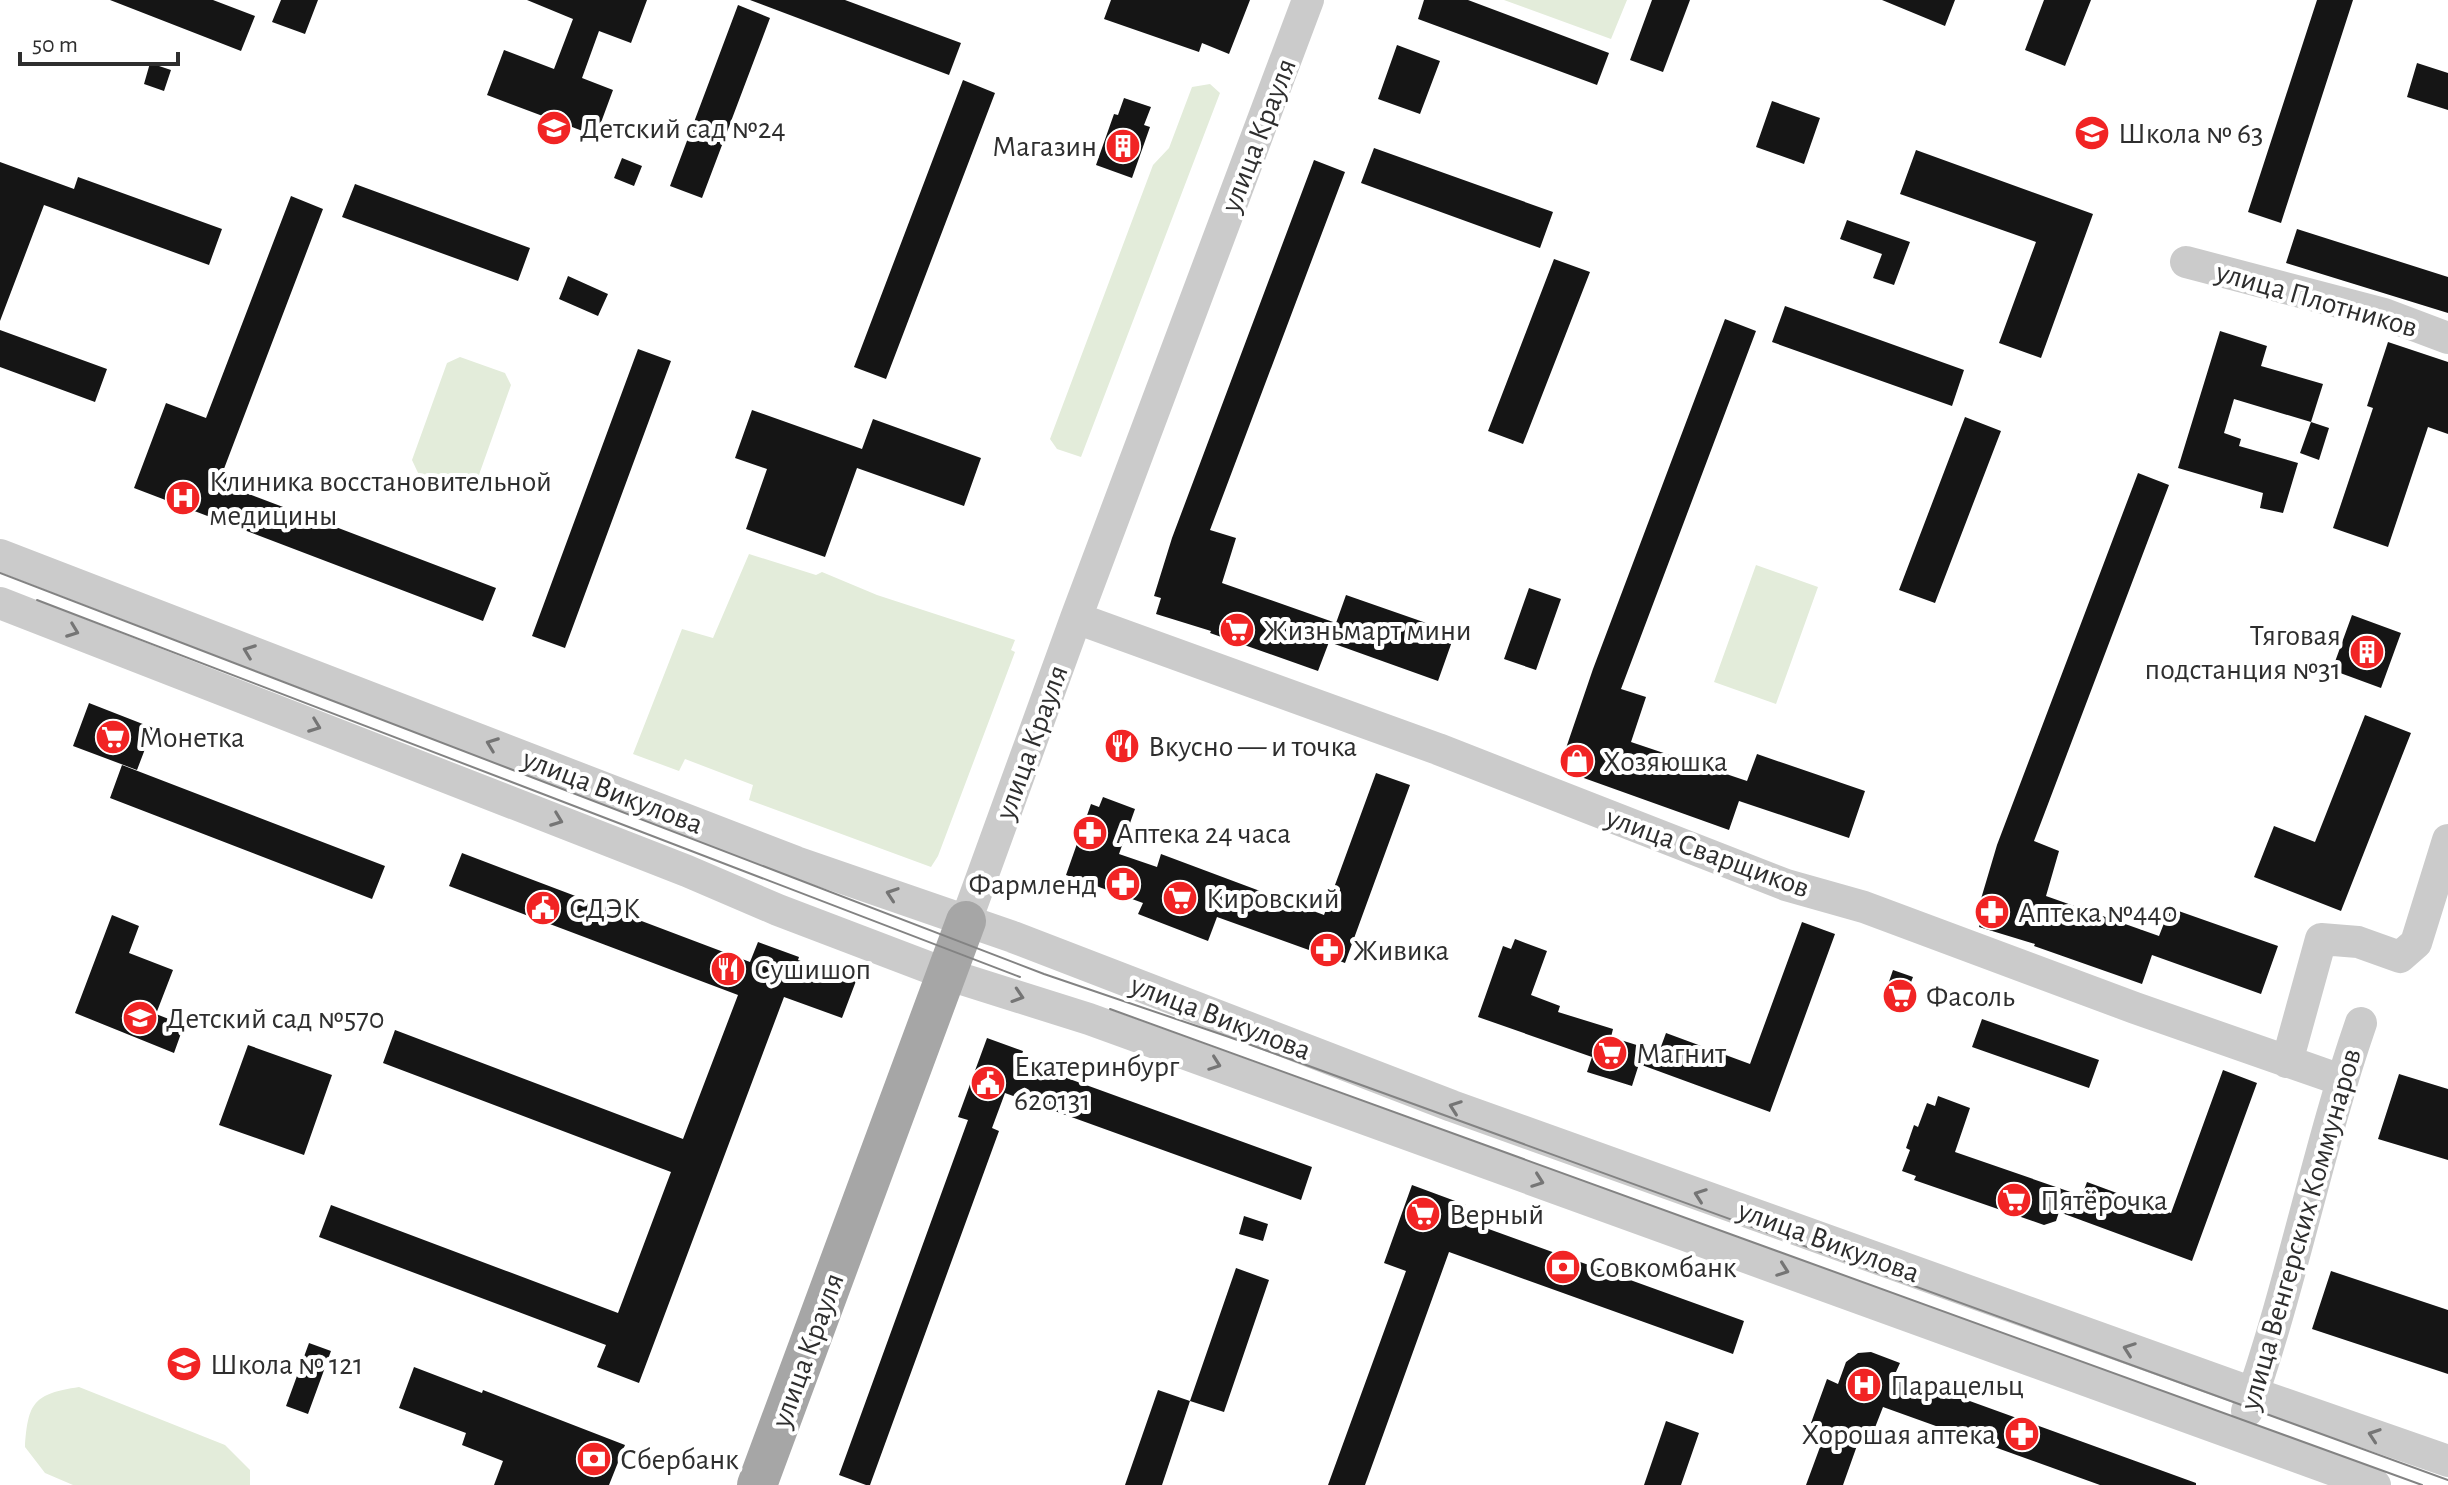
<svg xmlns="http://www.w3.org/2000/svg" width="2448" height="1485" viewBox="0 0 2448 1485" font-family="'Alegreya Sans',sans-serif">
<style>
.green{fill:#e3ecda}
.building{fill:#151515}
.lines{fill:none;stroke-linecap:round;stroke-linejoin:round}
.minor{stroke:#cbcbcb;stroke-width:32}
.major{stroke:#a6a6a6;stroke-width:40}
.tram{stroke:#838383;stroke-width:2}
.oneway{stroke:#757575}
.labels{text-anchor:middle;stroke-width:8;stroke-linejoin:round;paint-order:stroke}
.poi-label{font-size:30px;fill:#2e2e2e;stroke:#fff;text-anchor:start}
.street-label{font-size:30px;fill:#2e2e2e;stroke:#fff}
</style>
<rect width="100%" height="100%" fill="#fff"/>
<!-- green -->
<path class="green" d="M1504 0H1627L1611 39Z
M1210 84 1220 93 1081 457 1057 449 1050 439 1153 165 1169 148 1192 87Z
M460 357 505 373 511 385 475 486 464 491 419 475 412 460 447 363Z
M749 554 816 575 822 572 877 595 1015 640 1011 650 1015 652 938 856 931 867 749 800 753 785 685 759 679 771 633 754 682 629 713 638Z
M1756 565 1818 587 1776 704 1714 682Z
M79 1387 225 1445 250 1470V1485H73L45 1473 25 1447C28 1402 34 1394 79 1387Z"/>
<!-- building -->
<path class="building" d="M110 0H213L255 16 241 51Z
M281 0H318L305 34 272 22Z
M527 0H647L631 43 599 31 582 78 613 90 596 136 487 95 504 50 554 69 573 19Z
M750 0H845L961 43 949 75Z
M1111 0H1250L1229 54 1202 43 1199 52 1104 19Z
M1424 0H1468L1609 53 1597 85 1418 19Z
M1652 0H1690L1663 72 1630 60Z
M1882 0H1955L1945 26Z
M2044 0H2091L2065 66 2025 50Z
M2317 0H2353L2281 223 2248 212Z
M738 5 770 18 702 198 670 186Z
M1397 45 1440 61 1420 114 1378 99Z
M150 63 171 70 164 91 144 84Z
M2417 63 2448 73V110L2407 97Z
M963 80 995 93 886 379 854 367Z
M1124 98 1151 107 1144 125 1150 127 1132 178 1096 165 1114 114 1118 115Z
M1772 101 1820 118 1804 164 1756 147Z
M1374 148 1553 212 1540 248 1361 183Z
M1916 150 2093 214 2041 358 1999 343 2036 242 1900 194Z
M622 158 642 166 634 186 614 178Z
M1314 160 1345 172 1210 530 1236 538 1222 583 1336 623 1346 595 1455 633 1438 681 1329 642 1318 671 1210 633 1211 631 1156 614 1161 598 1154 596 1172 538Z
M0 162 74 189 78 177 222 229 209 265 44 205 0 321Z
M355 184 530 248 518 281 342 217Z
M291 196 323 209 222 474 232 478 228 486 496 588 483 621 134 488 166 403 206 418Z
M1847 220 1910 242 1894 285 1873 278 1882 254 1840 239Z
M2297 229 2448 277V313L2286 263Z
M1554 259 1590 272 1523 444 1488 431Z
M568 276 608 294 598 316 559 299Z
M1785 306 1964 370 1952 406 1772 342Z
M1725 319 1756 331 1621 689 1646 697 1631 742 1747 781 1757 754 1865 791 1849 838 1739 801 1729 830 1567 772 1572 757 1564 754 1593 669Z
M0 330 107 369 95 402 0 367Z
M2220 331 2267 346 2261 366 2323 384 2311 422 2234 399 2224 433 2241 439 2239 446 2298 463 2283 513 2260 508 2263 493 2178 468Z
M2388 342 2448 362V434L2428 427 2388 547 2333 528 2373 408 2367 406Z
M638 349 671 361 565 648 532 636Z
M752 410 862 449 873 419 981 458 964 506 857 468 825 557 746 529 767 469 735 458Z
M1965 417 2001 431 1935 603 1899 590Z
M2311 422 2329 428 2319 460 2300 453Z
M2138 473 2169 485 2034 841 2059 851 2046 896 2159 936 2170 908 2278 946 2261 994 2152 955 2142 984 2034 946 2035 944 1979 927 1984 911 1978 909 1997 845Z
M1529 588 1561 599 1536 670 1504 659Z
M2352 615 2401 633 2381 688 2332 670Z
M89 703 153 728 137 770 73 746Z
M2365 715 2411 733 2341 911 2254 877 2274 826 2315 842Z
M122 765 385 866 372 899 110 798Z
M1376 773 1410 785 1345 963 1217 917 1208 941 1138 914 1143 903 1066 875 1091 804 1099 807 1103 797 1135 809 1119 854 1157 867 1161 854 1324 915Z
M462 853 750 962 758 942 799 957 798 960 856 981 842 1018 784 997 639 1383 597 1367 606 1345 319 1237 331 1205 618 1313 671 1172 383 1063 395 1030 683 1139 738 995 449 886Z
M112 915 139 926 129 953 173 970 156 1014 184 1025 174 1053 75 1013Z
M1802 922 1835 934 1770 1112 1639 1064 1632 1086 1587 1072 1592 1057 1478 1017 1503 946 1511 949 1515 939 1547 951 1531 995 1560 1006 1558 1012 1613 1029 1611 1037 1659 1052 1666 1033 1750 1064Z
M1893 970 1913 977 1903 1003 1884 996Z
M1982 1019 2099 1060 2089 1088 1972 1047Z
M987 1038 1023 1051 1020 1061 1312 1167 1301 1200 1005 1093 992 1128 999 1131 870 1485H866L839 1475 968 1120 958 1117Z
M248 1045 332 1075 304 1155 219 1125Z
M2223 1070 2257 1083 2192 1261 2059 1212 2056 1221 2044 1225 1914 1180 1916 1176 1902 1171 1910 1150 1906 1148 1914 1125 1918 1127 1927 1103 1935 1106 1938 1096 1970 1108 1955 1152 2082 1196 2087 1182 2171 1213Z
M2399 1074 2448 1089V1160L2378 1139Z
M1412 1185 1466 1205 1461 1219 1744 1321 1733 1354 1449 1252 1365 1485H1328L1406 1271 1384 1263Z
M1244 1216 1268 1224 1263 1241 1239 1234Z
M1236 1268 1269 1280 1224 1412 1190 1401Z
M2331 1271 2448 1310V1374L2312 1329Z
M309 1343 331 1351 308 1414 286 1406Z
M1871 1352 1900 1363 1895 1374 2196 1483V1485H2100L1883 1407 1869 1443 1859 1440 1843 1485H1806L1827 1428 1811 1423 1827 1379 1838 1384 1846 1362 1858 1353Z
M414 1367 482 1393 483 1390 625 1445 609 1485H494L503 1461 462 1445 466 1433 399 1408Z
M1158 1390 1190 1401 1162 1485H1125Z
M1666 1421 1699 1433 1681 1485H1644Z"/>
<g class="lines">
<!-- minor -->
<path class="minor" d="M2186 262 2384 314 2448 338
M0 555 796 862 1013 937 1452 1106 2253 1393 2448 1461
M0 603 687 871 778 910 946 974 1089 1019 2375 1485
M1076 618 1438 749 1786 885 1864 907 2135 1008 2341 1080
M966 921 1076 618 1308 0
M2287 1062 2321 939 2358 942 2400 957 2416 943 2448 840
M2247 1411C2292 1284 2317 1150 2361 1023"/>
<!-- major -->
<path class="major" d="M757 1485 966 921"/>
<!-- tram -->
<path class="tram" d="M0 573 1044 974 1229 1037 2448 1480
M37 600 1020 977
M1110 1009 2422 1485"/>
</g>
<!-- one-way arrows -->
<defs><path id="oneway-chevron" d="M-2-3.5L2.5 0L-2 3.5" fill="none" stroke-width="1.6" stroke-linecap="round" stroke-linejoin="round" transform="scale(2)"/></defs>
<g class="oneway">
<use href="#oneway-chevron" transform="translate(73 631) rotate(21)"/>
<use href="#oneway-chevron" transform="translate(249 651) rotate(-159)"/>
<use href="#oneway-chevron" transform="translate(315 726) rotate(21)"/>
<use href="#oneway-chevron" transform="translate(492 744) rotate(-159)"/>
<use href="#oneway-chevron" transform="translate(557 820) rotate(21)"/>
<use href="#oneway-chevron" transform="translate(892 894) rotate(-161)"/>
<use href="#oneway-chevron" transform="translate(1018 996) rotate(18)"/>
<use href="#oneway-chevron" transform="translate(1215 1064) rotate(20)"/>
<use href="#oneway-chevron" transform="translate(1455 1107) rotate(-160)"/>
<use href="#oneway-chevron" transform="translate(1538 1181) rotate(20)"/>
<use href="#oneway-chevron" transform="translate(1700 1195) rotate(-160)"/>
<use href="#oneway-chevron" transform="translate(1783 1270) rotate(20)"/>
<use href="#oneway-chevron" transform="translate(2129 1349) rotate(-160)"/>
<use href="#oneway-chevron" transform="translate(2374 1435) rotate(-161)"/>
</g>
<!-- icons -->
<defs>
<symbol id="school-disc" viewBox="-11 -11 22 22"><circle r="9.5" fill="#f12424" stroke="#fff"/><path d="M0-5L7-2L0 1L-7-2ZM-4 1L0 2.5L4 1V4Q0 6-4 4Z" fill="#fff"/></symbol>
<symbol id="building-disc" viewBox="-11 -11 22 22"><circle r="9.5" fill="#f12424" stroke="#fff"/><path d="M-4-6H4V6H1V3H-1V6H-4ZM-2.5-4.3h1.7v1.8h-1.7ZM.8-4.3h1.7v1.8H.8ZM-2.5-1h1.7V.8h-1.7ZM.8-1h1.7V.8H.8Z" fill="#fff"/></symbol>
<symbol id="hospital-disc" viewBox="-11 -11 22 22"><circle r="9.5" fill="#f12424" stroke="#fff"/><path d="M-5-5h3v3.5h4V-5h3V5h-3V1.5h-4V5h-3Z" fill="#fff"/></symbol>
<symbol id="supermarket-disc" viewBox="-11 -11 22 22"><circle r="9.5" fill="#f12424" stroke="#fff"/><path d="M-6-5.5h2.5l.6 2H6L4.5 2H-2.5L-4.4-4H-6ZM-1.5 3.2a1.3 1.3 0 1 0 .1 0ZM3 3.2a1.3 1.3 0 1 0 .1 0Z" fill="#fff"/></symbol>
<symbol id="restaurant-disc" viewBox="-11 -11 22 22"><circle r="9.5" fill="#f12424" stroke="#fff"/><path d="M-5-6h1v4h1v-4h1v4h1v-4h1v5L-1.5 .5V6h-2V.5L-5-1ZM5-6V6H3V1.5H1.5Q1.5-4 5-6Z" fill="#fff"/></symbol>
<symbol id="shop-disc" viewBox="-11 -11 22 22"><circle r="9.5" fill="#f12424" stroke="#fff"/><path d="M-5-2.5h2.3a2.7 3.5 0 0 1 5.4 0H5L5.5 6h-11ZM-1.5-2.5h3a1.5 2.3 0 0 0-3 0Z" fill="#fff"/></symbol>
<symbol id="pharmacy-disc" viewBox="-11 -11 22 22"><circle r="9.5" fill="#f12424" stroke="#fff"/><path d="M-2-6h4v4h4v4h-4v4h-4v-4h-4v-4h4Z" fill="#fff"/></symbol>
<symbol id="civic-disc" viewBox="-11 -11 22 22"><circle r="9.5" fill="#f12424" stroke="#fff"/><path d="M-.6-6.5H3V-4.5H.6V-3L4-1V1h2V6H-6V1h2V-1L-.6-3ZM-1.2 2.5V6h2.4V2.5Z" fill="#fff"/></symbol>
<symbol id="bank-disc" viewBox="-11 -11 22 22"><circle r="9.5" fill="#f12424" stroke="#fff"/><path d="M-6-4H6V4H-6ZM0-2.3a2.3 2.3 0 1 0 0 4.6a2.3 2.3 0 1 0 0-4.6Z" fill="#fff"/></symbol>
</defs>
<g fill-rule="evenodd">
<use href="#school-disc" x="534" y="108" width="40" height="40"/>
<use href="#school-disc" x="2072" y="113" width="40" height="40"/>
<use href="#building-disc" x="1103" y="126" width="40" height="40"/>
<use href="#hospital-disc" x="163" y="478" width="40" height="40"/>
<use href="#supermarket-disc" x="1217" y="610" width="40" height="40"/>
<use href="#building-disc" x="2347" y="632" width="40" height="40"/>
<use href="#supermarket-disc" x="93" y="717" width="40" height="40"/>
<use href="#restaurant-disc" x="1102" y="726" width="40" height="40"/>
<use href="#shop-disc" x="1557" y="741" width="40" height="40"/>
<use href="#pharmacy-disc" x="1070" y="813" width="40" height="40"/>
<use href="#pharmacy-disc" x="1103" y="864" width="40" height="40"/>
<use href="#supermarket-disc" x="1160" y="878" width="40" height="40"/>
<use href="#civic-disc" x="523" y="888" width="40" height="40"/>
<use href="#pharmacy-disc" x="1972" y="892" width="40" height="40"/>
<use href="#pharmacy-disc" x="1307" y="930" width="40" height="40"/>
<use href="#restaurant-disc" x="708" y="949" width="40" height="40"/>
<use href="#supermarket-disc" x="1880" y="976" width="40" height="40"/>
<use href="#school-disc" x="120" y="998" width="40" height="40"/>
<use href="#supermarket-disc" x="1590" y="1033" width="40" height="40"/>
<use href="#civic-disc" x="968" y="1063" width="40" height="40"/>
<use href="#supermarket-disc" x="1994" y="1180" width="40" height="40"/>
<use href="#supermarket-disc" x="1403" y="1194" width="40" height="40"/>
<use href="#bank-disc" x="1543" y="1247" width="40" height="40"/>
<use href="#school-disc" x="164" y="1344" width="40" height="40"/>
<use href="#hospital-disc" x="1844" y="1365" width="40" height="40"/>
<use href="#pharmacy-disc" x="2002" y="1414" width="40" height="40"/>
<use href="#bank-disc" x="574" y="1439" width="40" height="40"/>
</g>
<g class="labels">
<!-- poi labels -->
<g class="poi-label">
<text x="580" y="138">Детский сад №24</text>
<text x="2118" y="143">Школа № 63</text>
<text x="1097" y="156" text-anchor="end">Магазин</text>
<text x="209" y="491">Клиника восстановительной<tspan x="209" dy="34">медицины</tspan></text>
<text x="1263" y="640">Жизньмарт мини</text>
<text x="2341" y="645" text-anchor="end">Тяговая<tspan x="2341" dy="34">подстанция №31</tspan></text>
<text x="139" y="747">Монетка</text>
<text x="1148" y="756">Вкусно — и точка</text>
<text x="1603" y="771">Хозяюшка</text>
<text x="1116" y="843">Аптека 24 часа</text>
<text x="1097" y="894" text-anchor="end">Фармленд</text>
<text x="1206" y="908">Кировский</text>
<text x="569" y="918">СДЭК</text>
<text x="2018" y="922">Аптека №440</text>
<text x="1353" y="960">Живика</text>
<text x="754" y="979">Сушишоп</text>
<text x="1926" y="1006">Фасоль</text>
<text x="166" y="1028">Детский сад №570</text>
<text x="1636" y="1063">Магнит</text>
<text x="1014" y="1076">Екатеринбург<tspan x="1014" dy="34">620131</tspan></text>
<text x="2040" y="1210">Пятёрочка</text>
<text x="1449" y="1224">Верный</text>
<text x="1589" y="1277">Совкомбанк</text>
<text x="210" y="1374">Школа № 121</text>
<text x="1890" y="1395">Парацельц</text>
<text x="1996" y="1444" text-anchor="end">Хорошая аптека</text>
<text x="620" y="1469">Сбербанк</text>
</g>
<!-- street labels -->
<g class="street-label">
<text transform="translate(1258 135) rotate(-69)" y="10">улица Крауля</text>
<text transform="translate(2317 299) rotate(16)" y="10">улица Плотников</text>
<text transform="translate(1031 742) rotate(-70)" y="10">улица Крауля</text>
<text transform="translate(613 791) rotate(21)" y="10">улица Викулова</text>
<text transform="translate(1708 852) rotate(20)" y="10">улица Сварщиков</text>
<text transform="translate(1221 1017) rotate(21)" y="10">улица Викулова</text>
<text transform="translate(2300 1229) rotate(-74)" y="10">улица Венгерских Коммунаров</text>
<text transform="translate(1829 1241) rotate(20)" y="10">улица Викулова</text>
<text transform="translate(807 1350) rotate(-70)" y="10">улица Крауля</text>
</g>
</g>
<!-- scale -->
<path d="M20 52v12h158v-12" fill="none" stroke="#2e2e2e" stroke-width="4"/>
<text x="32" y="52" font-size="24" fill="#2e2e2e" stroke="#ffffff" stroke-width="6" paint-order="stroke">50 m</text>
</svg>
